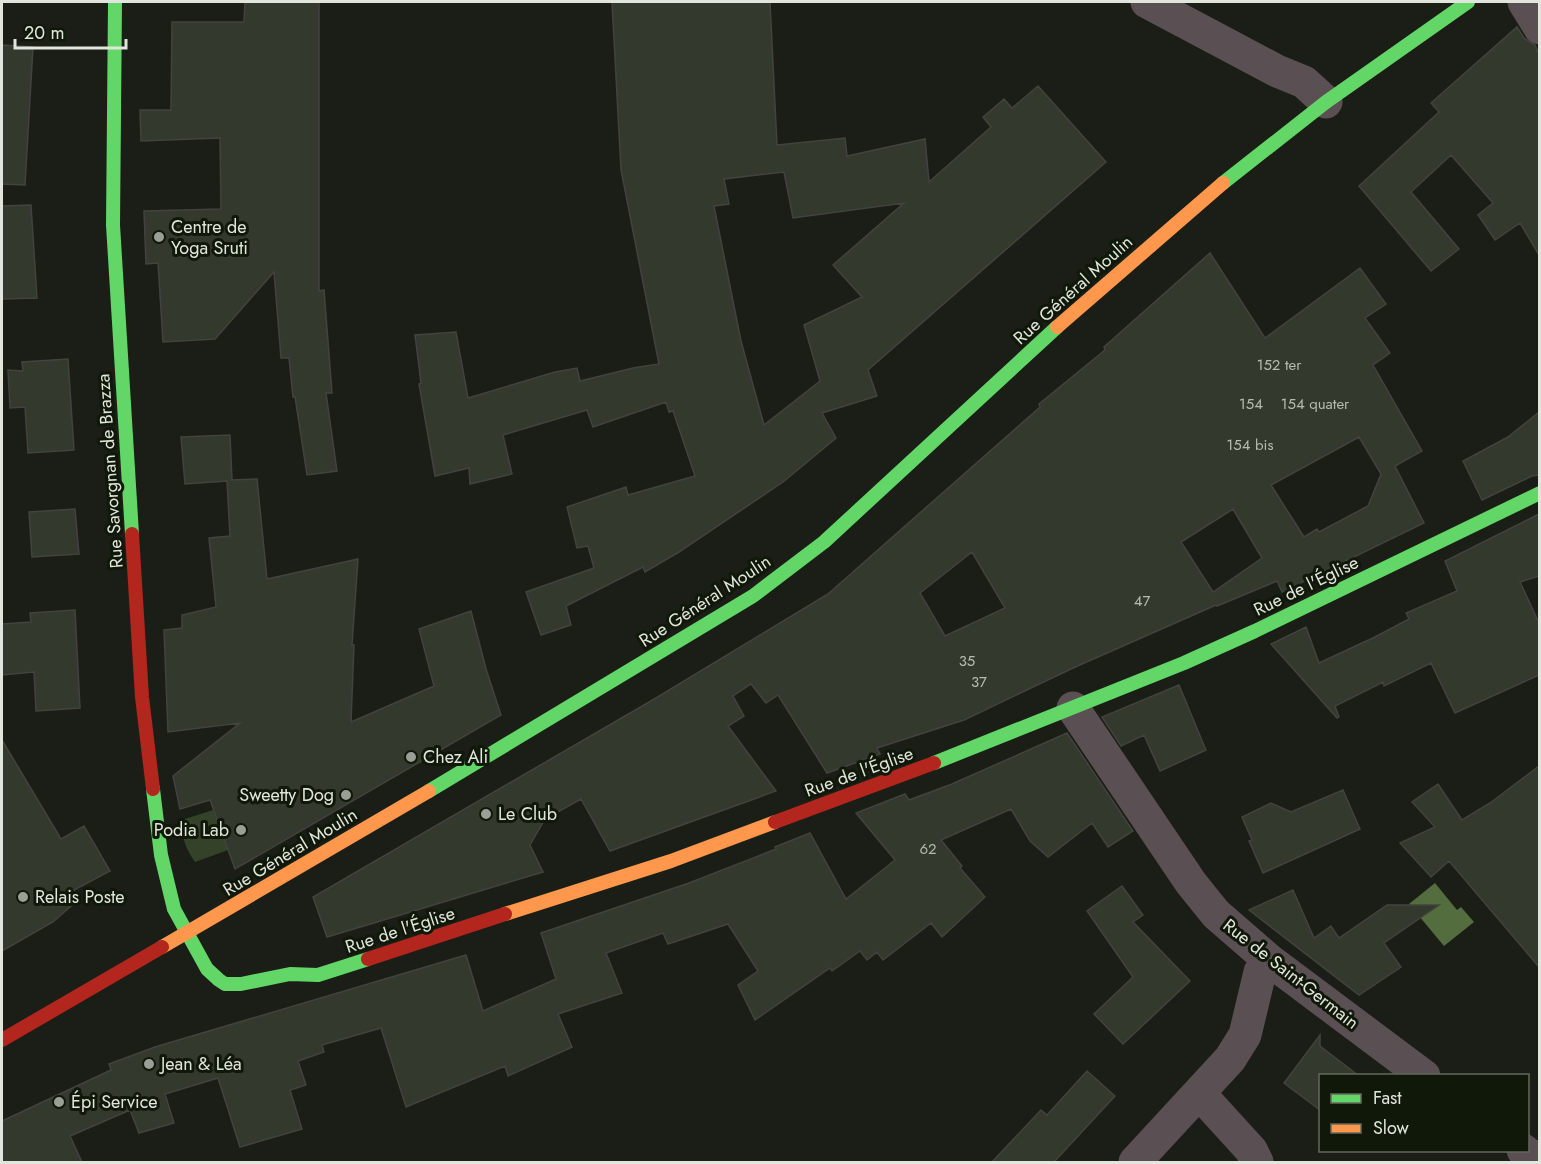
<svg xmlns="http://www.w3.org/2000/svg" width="1541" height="1164" viewBox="0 0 1541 1164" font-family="Jost,sans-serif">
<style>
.green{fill:#35422a}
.water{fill:#546d3f}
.building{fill:#33392c;stroke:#41443e;stroke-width:1.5;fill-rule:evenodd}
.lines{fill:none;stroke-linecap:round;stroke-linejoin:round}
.street{stroke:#5a4f53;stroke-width:33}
.fast{stroke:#63d668;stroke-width:14}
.slow{stroke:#ff974d;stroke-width:14}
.jam{stroke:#b3261e;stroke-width:14}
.poi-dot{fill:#9ba096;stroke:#101809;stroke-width:2}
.labels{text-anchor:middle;stroke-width:6;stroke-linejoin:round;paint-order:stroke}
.number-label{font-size:15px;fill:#b5bbaf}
.poi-label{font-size:18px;fill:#e0e6db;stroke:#101809;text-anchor:start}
.street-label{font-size:18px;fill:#e0e6db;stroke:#101809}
</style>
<rect width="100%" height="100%" fill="#1a1e16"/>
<!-- green -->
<path class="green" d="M213 810 228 850 195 862C186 849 179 834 185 819Z"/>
<!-- water -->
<path class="water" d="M1435 883 1457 910 1461 907 1474 922 1444 946 1409 904Z"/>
<!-- building -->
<path class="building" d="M245 2H319V291L324 290 332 393H326L337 471 307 475 295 397H293L289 358H281L274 272 215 339 163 342 158 263 146 264 144 211 221 209 220 138 141 141 140 110H171L172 22H244Z
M612 2H770L777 145 845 138 847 156 925 139 929 182 991 127 983 117 1004 99 1012 108 1038 86 1106 162 868 370 877 396 822 413 836 438 783 482 679 552 645 572 643 567 566 606 571 625 541 635 526 592 594 568 588 546 577 548 567 507 626 487 628 495 695 476 673 411 669 412 666 402 593 427 587 410 503 435 512 474 470 484 469 468 435 476 419 384 421 383 415 335 456 332 468 398 555 372 577 368 580 381 633 368 659 364 621 170ZM784 172 793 218 904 203 833 265 862 297 804 325 820 381 764 425 741 341 714 206 729 204 724 179Z
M1517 27 1524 38 1535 45 1539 54V255L1520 223 1495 240 1478 215 1493 203 1451 155 1411 192 1459 249 1431 271 1359 186 1439 112 1431 103Z
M2 45 33 47 25 185 2 184Z
M31 205 37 298 2 299V206Z
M1210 253 1265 338 1360 268 1386 304 1365 318 1390 353 1373 365 1422 451 1395 466 1424 523 1282 592 1277 581 1217 606 1216 605 1073 668 964 720 877 748 880 754 827 773 778 695 766 703 751 684 733 696 744 716 728 726 776 791 610 851 581 799 545 819 530 845 543 872 327 937 313 897 656 698 828 594 1040 407 1039 404 1105 350 1104 347ZM1359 437 1381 474 1368 506 1319 532 1317 529 1304 537 1271 485ZM1233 509 1262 558 1213 592 1181 542ZM972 552 1005 608 945 636 920 593Z
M68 359 74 450 28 453 25 407 10 408 8 370 23 371 22 362Z
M1539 412V475L1532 476 1482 500 1463 461 1508 437Z
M230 435 232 480 257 479 267 579 358 559 352 645H354L351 722 434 686 419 629 471 611 486 669 501 715 235 869 210 800 180 809 173 776 240 723 168 732 164 630 182 628V615L216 607 209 538 230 536 227 481 185 484 181 437Z
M75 509 79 554 32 557 29 512Z
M1539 514V576L1520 582 1539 623V675L1455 713 1431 663 1384 686 1383 682 1335 706 1339 717 1337 718 1271 644 1306 627 1319 663 1375 637 1409 619 1406 613 1457 591 1445 561Z
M75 610 80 708 36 711 34 672 2 675V624L31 622 30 613Z
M1179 685 1206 750 1160 771 1144 735 1121 746 1102 717Z
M1067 733 1133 831 1108 847 1092 823 1048 857 1030 841 1011 809 941 840 962 866 960 868 985 897 942 937 931 923 883 960 877 952 867 960 860 951 832 971 830 968 755 1020 738 985 758 971 728 924 668 944 663 933 606 953 622 993 558 1014 572 1047 508 1076 505 1066 406 1107 381 1028 322 1045 324 1052 298 1061 306 1085 290 1090 302 1129 240 1147 218 1078 165 1094 174 1123 139 1133 130 1110 70 1136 82 1162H2V1121L111 1070 109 1064 155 1047 466 955 483 1011 556 979 541 933 689 883 776 849 775 847 810 833 846 899 895 860 856 813 905 794 909 800 952 784Z
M2 740 61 839 84 826 110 871 74 890 79 899 53 922 2 951Z
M1539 766V967L1449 861 1431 877 1400 843 1435 827 1412 802 1438 784 1462 820 1490 803Z
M1343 790 1360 829 1263 873 1249 841 1252 840 1242 817 1271 803 1291 812Z
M1122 886 1143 915 1133 922 1190 981 1123 1044 1094 1014 1133 977 1087 911Z
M1293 890 1314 938 1331 926 1339 938 1387 905H1439L1384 943 1401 967 1359 995 1249 910Z
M1320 1035V1046L1359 1076H1320V1110L1284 1083Z
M1087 1071 1115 1096 1054 1162H992L1041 1110 1047 1115Z"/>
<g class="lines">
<!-- street -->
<path class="street" d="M1147 2 1277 71 1304 82 1326 102
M1524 2 1540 28
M1073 708 1191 883 1216 914 1269 960 1424 1076
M1199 1093 1251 1150 1257 1162
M1523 1150 1539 1162
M1135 1162 1230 1059 1245 1035 1260 972 1269 960"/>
<!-- fast -->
<path class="fast" d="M115 2 113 225 132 534
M1223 183 1326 102 1468 2
M934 763 1184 663 1255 631 1540 493
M153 789 161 855 174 909 207 969 219 980 225 984H241L290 974 318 975 368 959
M429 791 753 596 824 542 1057 327"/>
<!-- slow -->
<path class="slow" d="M1057 327 1223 183
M505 914 671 861 775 822
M162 947 429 791"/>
<!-- jam -->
<path class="jam" d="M132 534 142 697 153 789
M775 822 934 763
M368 959 505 914
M2 1040 162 947"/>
</g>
<!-- markers -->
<g class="poi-dot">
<circle cx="159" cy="237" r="6"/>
<circle cx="411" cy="757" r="6"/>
<circle cx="346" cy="795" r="6"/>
<circle cx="486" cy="814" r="6"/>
<circle cx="241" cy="830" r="6"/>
<circle cx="23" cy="897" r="6"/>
<circle cx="149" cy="1064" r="6"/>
<circle cx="59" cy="1102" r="6"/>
</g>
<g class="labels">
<!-- number labels -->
<g class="number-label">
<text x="1279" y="370">152 ter</text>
<text x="1251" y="409">154</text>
<text x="1315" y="409">154 quater</text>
<text x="1250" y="450">154 bis</text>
<text x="1142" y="606">47</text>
<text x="967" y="666">35</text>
<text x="979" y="687">37</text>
<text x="928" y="854">62</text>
</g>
<!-- poi labels -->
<g class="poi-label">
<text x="171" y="233">Centre de<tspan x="171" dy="21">Yoga Sruti</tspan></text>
<text x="423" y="763">Chez Ali</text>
<text x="334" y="801" text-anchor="end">Sweetty Dog</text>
<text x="498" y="820">Le Club</text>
<text x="229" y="836" text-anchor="end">Podia Lab</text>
<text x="35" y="903">Relais Poste</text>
<text x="161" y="1070">Jean &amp; Léa</text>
<text x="71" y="1108">Épi Service</text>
</g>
<!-- street labels -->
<g class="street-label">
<text transform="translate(1073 290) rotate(-42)" y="6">Rue Général Moulin</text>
<text transform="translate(110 471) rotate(-94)" y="6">Rue Savorgnan de Brazza</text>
<text transform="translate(1306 586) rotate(-26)" y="6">Rue de l'Église</text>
<text transform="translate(705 601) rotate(-33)" y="6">Rue Général Moulin</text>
<text transform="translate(859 772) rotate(-20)" y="6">Rue de l'Église</text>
<text transform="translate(290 852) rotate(-31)" y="6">Rue Général Moulin</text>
<text transform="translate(400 930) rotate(-18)" y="6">Rue de l'Église</text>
<text transform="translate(1291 974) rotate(38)" y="6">Rue de Saint-Germain</text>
</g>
</g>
<!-- border -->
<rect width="1541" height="1164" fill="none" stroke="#e0e6db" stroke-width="6"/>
<!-- legend -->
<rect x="1319" y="1074" width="210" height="78" fill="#101809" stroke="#636a5d" stroke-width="1.5"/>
<rect x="1331" y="1094" width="30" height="9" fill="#63d668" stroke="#636a5d" stroke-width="1.5"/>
<text x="1373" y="1104" font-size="18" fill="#e0e6db">Fast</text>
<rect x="1331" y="1124" width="30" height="9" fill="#ff974d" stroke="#636a5d" stroke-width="1.5"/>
<text x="1373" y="1134" font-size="18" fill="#e0e6db">Slow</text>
<!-- scale -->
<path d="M15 39v9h111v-9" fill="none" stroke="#e0e6db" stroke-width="3"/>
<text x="24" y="39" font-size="18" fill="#e0e6db" stroke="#101809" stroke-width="4.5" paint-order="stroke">20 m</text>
</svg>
